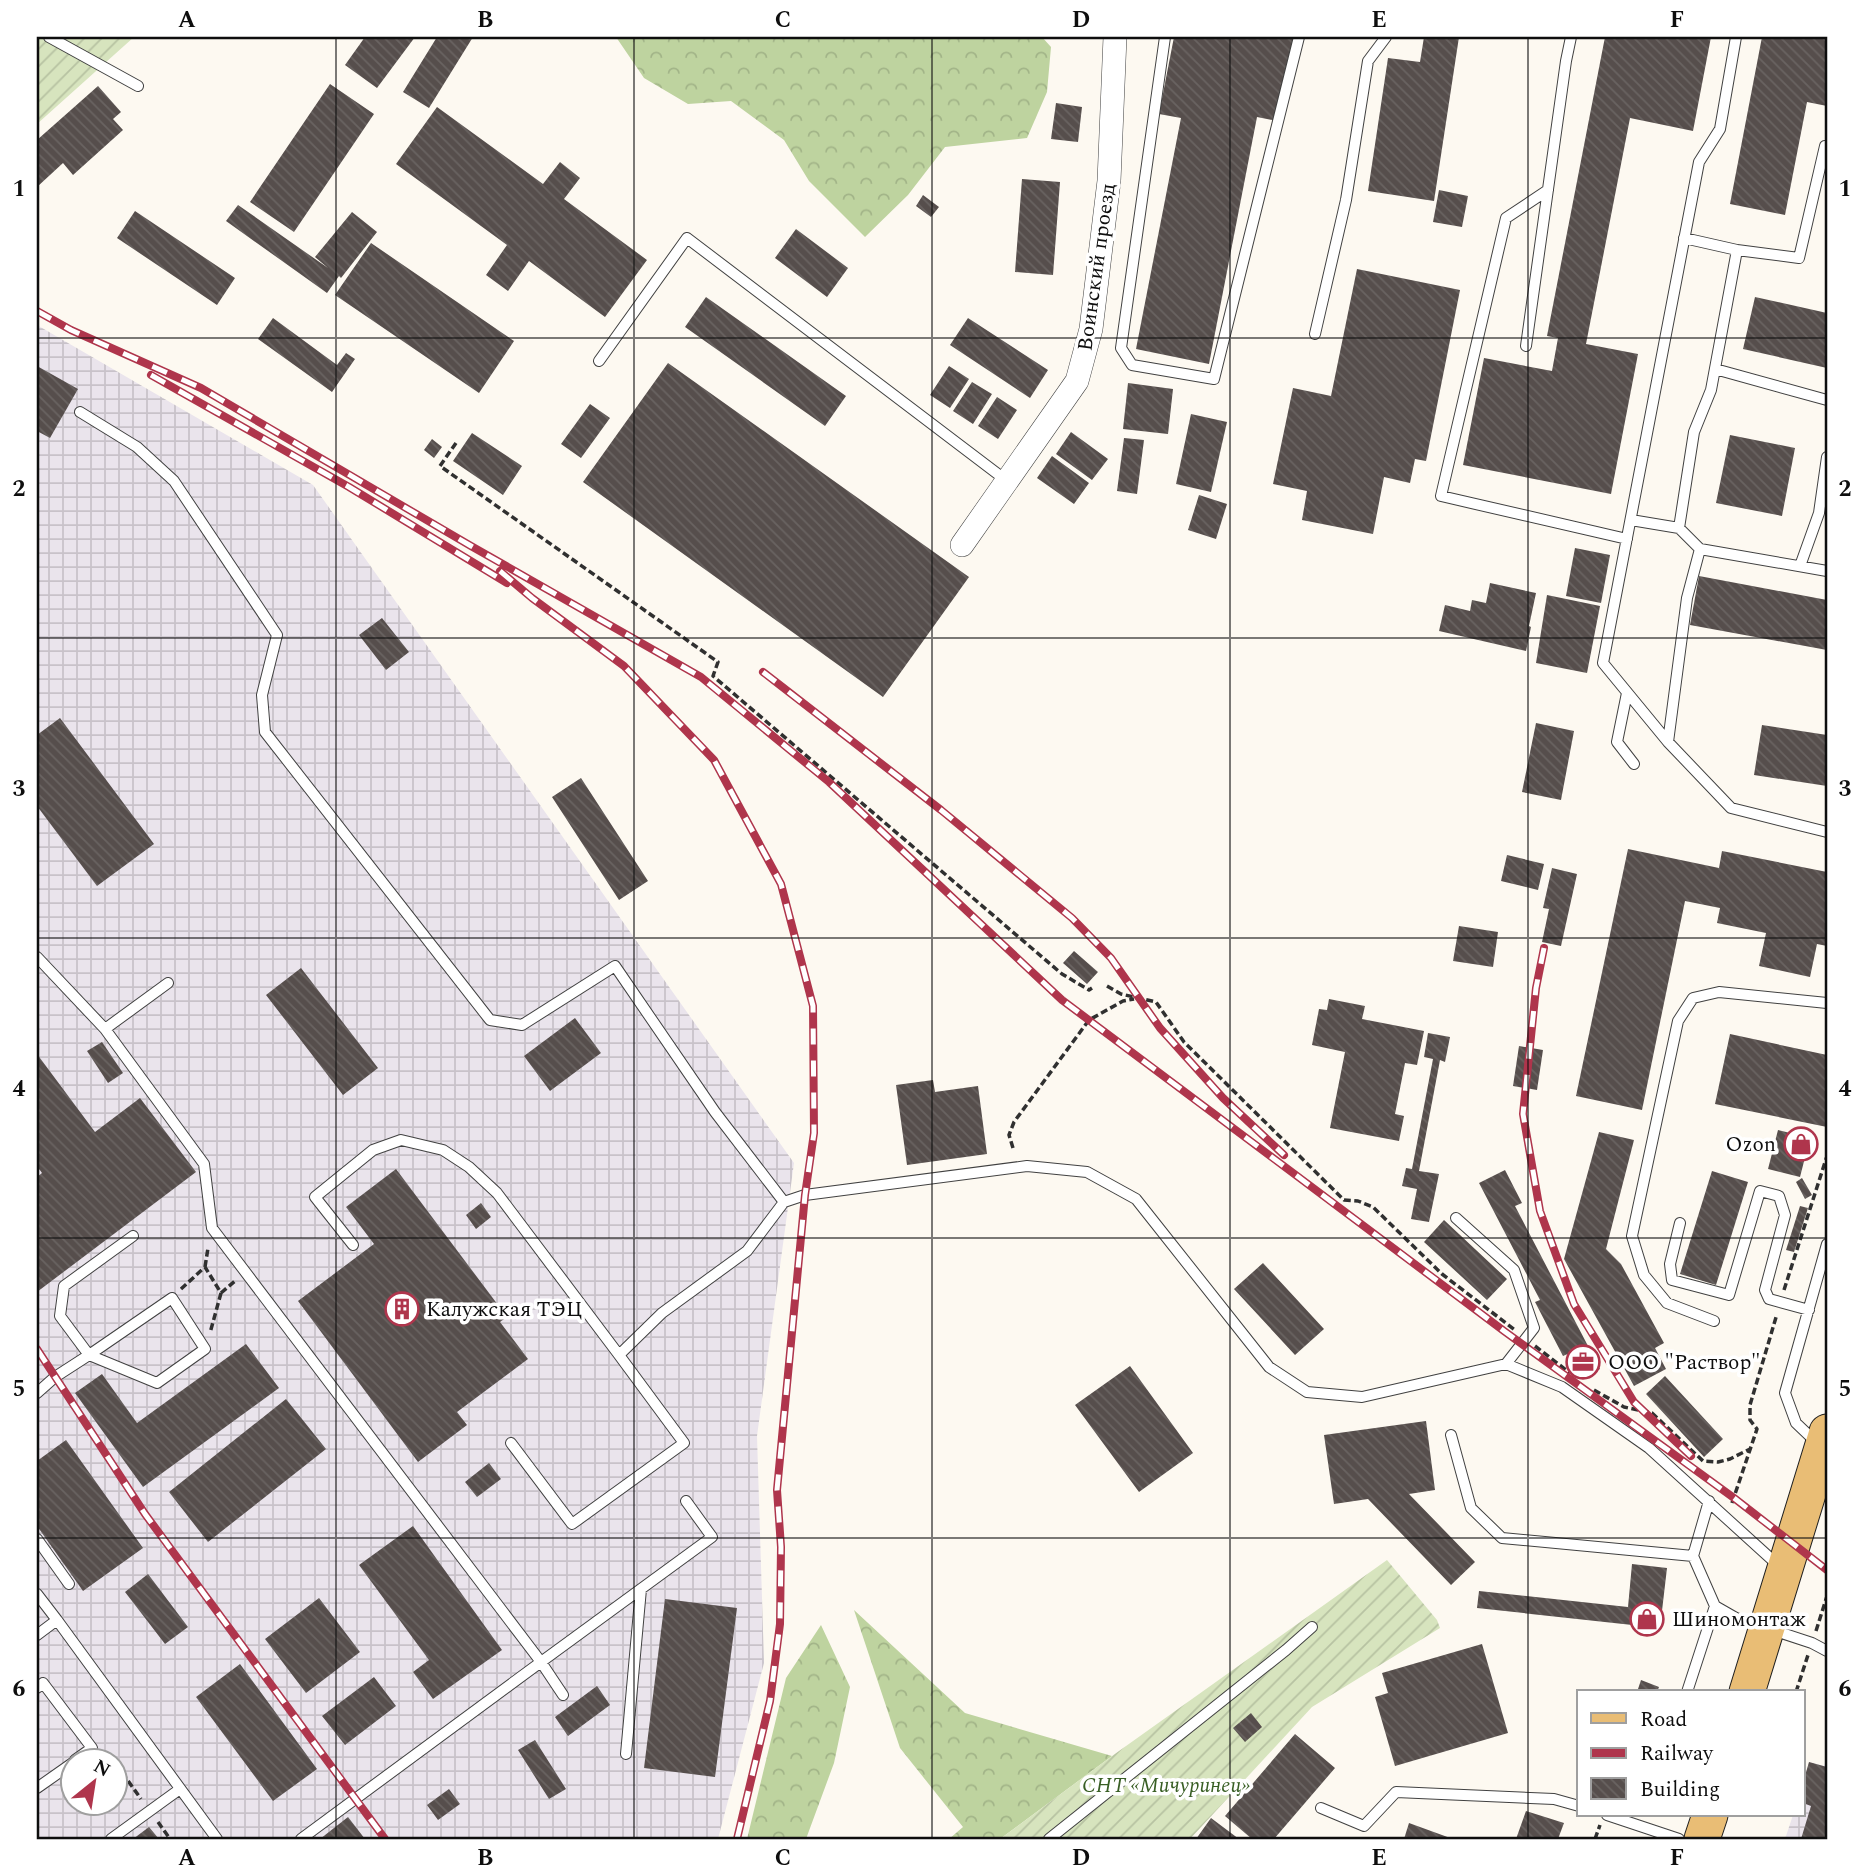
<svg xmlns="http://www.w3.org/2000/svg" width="1864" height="1876" viewBox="0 0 1864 1876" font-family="Spectral,serif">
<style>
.industrial{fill:url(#industrial-grid);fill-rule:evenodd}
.forest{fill:url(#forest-crowns)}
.garden{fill:url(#garden-furrows)}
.building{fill:url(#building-back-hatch)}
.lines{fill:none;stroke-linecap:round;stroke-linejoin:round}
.lane-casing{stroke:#414141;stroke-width:12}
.street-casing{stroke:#414141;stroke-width:24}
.primary-casing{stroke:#1f1f1f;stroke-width:37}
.path{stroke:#303030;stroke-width:3.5;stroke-dasharray:7 3.5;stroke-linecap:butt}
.lane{stroke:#fff;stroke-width:10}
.street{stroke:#fff;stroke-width:23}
.primary{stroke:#e9bd75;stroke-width:35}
.rail-casing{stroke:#af354c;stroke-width:8}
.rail{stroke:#fff;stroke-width:5;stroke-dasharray:16;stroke-linecap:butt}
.grid{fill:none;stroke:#0e0e0e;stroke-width:2;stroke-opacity:0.55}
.labels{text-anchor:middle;stroke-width:7;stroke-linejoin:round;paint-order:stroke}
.street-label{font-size:21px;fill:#0e0e0e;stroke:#fff}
.poi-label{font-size:21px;fill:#0e0e0e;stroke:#fff;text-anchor:start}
.park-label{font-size:21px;font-style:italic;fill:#395f25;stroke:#fff}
.neatline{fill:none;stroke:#0e0e0e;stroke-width:2.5}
.grid-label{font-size:23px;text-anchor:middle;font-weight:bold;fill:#0e0e0e}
</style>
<defs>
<pattern id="industrial-grid" width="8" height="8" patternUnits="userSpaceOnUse" patternTransform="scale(1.75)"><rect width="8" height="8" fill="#eae4ec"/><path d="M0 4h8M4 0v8" fill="none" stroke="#c8c2c9"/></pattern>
<pattern id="forest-crowns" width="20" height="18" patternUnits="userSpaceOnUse" patternTransform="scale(1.75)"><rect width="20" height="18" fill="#bed39f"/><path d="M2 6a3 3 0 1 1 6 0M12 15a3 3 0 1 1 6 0" fill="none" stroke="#a2b488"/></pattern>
<pattern id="garden-furrows" width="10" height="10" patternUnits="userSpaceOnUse" patternTransform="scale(1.75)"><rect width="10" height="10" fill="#d7e4be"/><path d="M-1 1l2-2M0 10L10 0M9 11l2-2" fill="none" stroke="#b7c2a2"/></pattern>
<pattern id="building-back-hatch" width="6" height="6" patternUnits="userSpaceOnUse" patternTransform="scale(1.75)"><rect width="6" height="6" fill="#564e4c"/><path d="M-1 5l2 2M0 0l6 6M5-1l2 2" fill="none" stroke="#696361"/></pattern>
</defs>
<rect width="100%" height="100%" fill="#fdf9f1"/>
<!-- industrial -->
<path class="industrial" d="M37 325 313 485 794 1163 757 1436 764 1663 718 1839H37ZM74 1760H116V1802H74Z
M1827 1757V1839H1785L1793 1815H1803V1783L1809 1762 1824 1766Z"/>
<!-- forest -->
<path class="forest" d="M616 37H1042L1051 47 1047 92 1027 138 945 147 908 195 865 237 809 181 784 140 731 101 688 104 644 78Z
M854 1610 965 1713 1112 1756 1000 1839H949L963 1827 900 1748Z
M821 1625 850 1687 834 1763 806 1839H747L786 1678Z"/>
<!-- garden -->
<path class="garden" d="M37 37H134L37 124Z
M1387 1560 1437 1620 1440 1628 1312 1707 1190 1839H1000L1112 1756Z"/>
<!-- building -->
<path class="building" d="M365 37H415L377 88 345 65Z
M437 37H473L429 108 403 92Z
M1174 37H1294L1277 121 1257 117 1209 364 1136 349 1181 118 1159 114Z
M1424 37H1459L1434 201 1368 191 1388 58 1420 62Z
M1605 37H1711L1693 131 1630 118 1586 344 1638 354 1611 494 1463 465 1484 358 1552 371 1558 338 1547 336Z
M1762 37H1827V106L1807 102 1785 215 1730 204Z
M330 84 374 114 294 232 250 202Z
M98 86 121 112 113 119 123 130 73 175 63 163 37 187V140Z
M1056 103 1082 107 1078 142 1051 139Z
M437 107 543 184 560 162 580 178 564 199 647 260 605 317 529 261 508 291 486 275 507 245 396 164Z
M1022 179 1060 182 1053 275 1015 272Z
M1439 190 1468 196 1462 227 1433 222Z
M923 195 939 207 931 217 916 206Z
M238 205 328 268 315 257 352 212 377 232 341 278 339 276 327 293 226 221Z
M135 211 235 278 217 305 117 238Z
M796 229 848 268 827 297 775 258Z
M371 243 514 341 479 393 335 295Z
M1357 269 1460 290 1426 461 1415 459 1410 483 1384 477 1373 534 1302 520 1307 491 1273 484 1293 388 1331 396Z
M706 297 846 396 825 426 685 327Z
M1755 297 1827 313V368L1743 349Z
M273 318 337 365 346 353 355 359 332 392 258 339Z
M968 318 1048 370 1030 398 950 345Z
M668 363 969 577 883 697 583 482Z
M37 366 78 389 50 438 37 431Z
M949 366 969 379 950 408 930 395Z
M972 382 992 394 973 424 953 411Z
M1128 383 1173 389 1168 434 1123 429Z
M997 397 1017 410 998 439 978 426Z
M590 404 610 418 581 458 561 444Z
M1191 414 1227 422 1211 492 1176 484Z
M1071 432 1108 459 1092 480 1056 454Z
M472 433 522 466 503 495 453 461Z
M1730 435 1795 448 1782 516 1716 503Z
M1124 438 1144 440 1137 494 1117 491Z
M432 439 442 447 434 458 424 450Z
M1052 456 1089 483 1074 504 1037 478Z
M1199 495 1227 504 1216 539 1188 530Z
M1575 548 1610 555 1601 603 1566 596Z
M1699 576 1827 600V650L1690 625Z
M1490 583 1536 593 1529 626 1531 627 1526 651 1439 631 1445 605 1470 611 1472 600 1486 603Z
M1547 595 1600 606 1587 673 1536 663Z
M382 618 409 652 386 670 359 635Z
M60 718 154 844 97 886 37 806V735Z
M1536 723 1574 731 1561 800 1522 792Z
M1762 725 1827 735V786L1754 775Z
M581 778 648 881 619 900 552 797Z
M1628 849 1719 868 1722 851 1827 872V946L1817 944 1810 977 1759 966 1766 933 1717 923 1720 908 1685 901 1642 1110 1576 1096Z
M1507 855 1544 864 1538 890 1501 881Z
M1552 868 1577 874 1561 946 1542 942 1549 909 1543 908Z
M1459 926 1498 932 1493 967 1453 961Z
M1074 951 1098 972 1087 984 1063 963Z
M301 968 378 1068 343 1095 266 995Z
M1329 999 1365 1006 1362 1019 1424 1031 1417 1065 1405 1063 1395 1114 1404 1116 1399 1141 1330 1128 1345 1052 1312 1045 1319 1009 1327 1010Z
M575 1018 601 1053 550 1091 524 1056Z
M1428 1033 1450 1037 1445 1062 1440 1060 1419 1171 1439 1174 1429 1222 1411 1219 1417 1189 1402 1186 1406 1168 1412 1169 1433 1059 1424 1057Z
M1730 1034 1827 1055V1127L1715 1104Z
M102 1042 123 1073 108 1083 87 1051Z
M1519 1046 1543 1050 1537 1090 1513 1086Z
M37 1054 95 1132 140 1098 196 1172 37 1292V1177L42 1173 37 1166Z
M933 1080 935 1092 978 1086 987 1154 907 1165 896 1085Z
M1778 1130 1810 1138 1800 1177 1768 1169Z
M1599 1132 1634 1140 1606 1249 1621 1264 1664 1343 1655 1348 1666 1369 1634 1386 1564 1259Z
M396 1169 507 1317 500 1322 528 1359 457 1412 467 1425 418 1462 298 1301 374 1244 346 1207Z
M1505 1170 1522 1203 1515 1206 1600 1369 1583 1378 1570 1353 1563 1356 1535 1302 1540 1300 1479 1183Z
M1712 1171 1748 1182 1716 1285 1680 1274Z
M1802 1178 1812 1195 1805 1199 1796 1182Z
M481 1203 491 1217 476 1229 466 1215Z
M1800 1206 1808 1208 1794 1252 1786 1250Z
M1444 1220 1507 1279 1487 1300 1424 1242Z
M1263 1263 1324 1329 1295 1355 1234 1289Z
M246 1344 279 1388 143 1487 75 1393 102 1374 137 1423Z
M1130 1366 1193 1453 1139 1492 1075 1405Z
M1665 1376 1723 1439 1704 1457 1646 1394Z
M286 1399 326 1449 208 1542 169 1492Z
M1426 1421 1435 1490 1409 1494 1475 1562 1451 1585 1368 1499 1334 1504 1324 1435Z
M66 1440 143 1548 83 1591 37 1526V1461Z
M489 1463 501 1479 477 1497 465 1482Z
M413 1526 502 1650 433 1699 413 1672 429 1660 359 1565Z
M1632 1564 1667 1568 1660 1628 1477 1608 1479 1591 1628 1607Z
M148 1574 188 1627 165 1644 125 1592Z
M319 1598 360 1652 306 1693 265 1639Z
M665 1599 737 1608 715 1777 644 1768Z
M1482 1644 1508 1733 1395 1766 1375 1697 1388 1693 1382 1673Z
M240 1664 317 1769 273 1801 196 1697Z
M374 1677 396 1706 345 1745 322 1716Z
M1641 1680 1659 1687 1657 1692H1637Z
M597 1686 610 1705 568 1736 555 1717Z
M1251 1713 1262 1727 1245 1742 1233 1728Z
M1295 1734 1335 1768 1274 1839H1252L1225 1816Z
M535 1740 566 1789 549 1799 518 1750Z
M1809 1762 1827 1767V1839H1801L1811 1806 1803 1803V1783Z
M449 1789 460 1804 438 1820 427 1805Z
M1526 1811 1564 1823 1558 1839H1516Z
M348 1817 365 1839H320Z
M1211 1818 1239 1839H1196Z
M1409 1823 1453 1839H1404Z
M149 1827 159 1839H133Z"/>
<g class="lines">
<defs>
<path id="lane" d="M49 37 138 86
M1165 37 1121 348 1132 365 1214 379 1299 37
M1736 37 1720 129 1699 162 1603 663 1668 742 1731 808 1827 832
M1548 190 1506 218 1441 496 1627 539
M1737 250 1799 258 1825 146H1827
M1315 334 1346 200 1368 61 1386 37
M1526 346 1566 61 1571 37
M599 361 687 238 1007 481
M1715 369 1827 400
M80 412 137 447 174 481 277 635 262 695 265 732 490 1020 522 1025 615 966 715 1112 784 1202
M1631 520 1679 528 1700 549 1827 571
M1679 528 1694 432 1711 390 1737 250 1684 238
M1800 566 1819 513 1827 457
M1627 693 1617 742 1634 764
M1668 742 1687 598 1700 549
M37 957 105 1029 168 983
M105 1029 204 1164 212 1228 541 1662 712 1537 686 1501
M1456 1218 1514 1270 1534 1328 1506 1364
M1680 1223 1670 1264 1672 1280 1729 1295 1760 1191 1779 1196 1785 1215 1765 1290 1769 1299 1809 1310
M353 1245 315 1197 373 1150 401 1140 443 1150 469 1167 497 1193 619 1355
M172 1298 205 1349 157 1383 89 1355Z
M1714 1321 1667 1303 1644 1275 1632 1236 1678 1021 1693 998 1719 992 1827 1003
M37 1393 55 1377 89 1355 60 1316 64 1286 133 1236
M1451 1435 1471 1508 1502 1538 1693 1556
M511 1443 572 1524 684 1443 619 1355 662 1313 747 1251 784 1202 805 1195 1027 1166 1087 1172 1136 1199 1269 1367 1307 1392 1362 1397 1506 1364 1562 1387 1649 1448 1779 1566
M1818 1444 1796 1423 1785 1393 1827 1244
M1709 1501 1693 1556 1715 1606 1736 1618 1812 1643 1827 1651
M37 1539 69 1584
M37 1594 57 1620 37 1635
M57 1620 217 1839
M37 1688 43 1683 92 1748 75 1760
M1687 1692 1715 1606
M626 1754 641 1589
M37 1788 74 1762
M1321 1808 1364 1826 1396 1792 1554 1799 1579 1806
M1607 1815 1679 1839
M111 1839 180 1789
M301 1839 541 1662 563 1695
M1049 1839 1286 1650 1312 1627"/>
<path id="street" d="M962 545 1077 381 1091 329 1109 181 1115 37"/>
<path id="primary" d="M1747 1692 1827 1432
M1702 1839 1710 1815"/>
</defs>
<!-- lane casing -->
<use href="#lane" class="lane-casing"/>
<!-- street casing -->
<use href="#street" class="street-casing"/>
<!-- primary casing -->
<use href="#primary" class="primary-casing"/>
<!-- path -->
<path class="path" d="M456 443 440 466 718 662 713 676 1062 974 1089 990 1092 988
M1107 986 1121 994 1156 1002 1184 1042 1344 1200 1358 1201 1373 1207 1442 1274 1515 1330
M1013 1148 1009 1135 1014 1122 1089 1020 1123 1001 1134 999
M205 1267 208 1248
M181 1289 205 1267 221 1293 210 1333
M1784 1290 1827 1156
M221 1293 235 1281
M1535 1346 1570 1373
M1594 1390 1624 1407 1652 1413 1703 1461 1718 1462 1730 1459 1750 1449
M1732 1503 1757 1429 1750 1420V1405L1777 1314
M1816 1631 1827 1596
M1796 1692 1808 1655
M102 1755 111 1760
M116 1764 141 1799
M158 1822 170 1839
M1595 1839 1600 1825"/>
<!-- lane -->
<use href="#lane" class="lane"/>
<!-- street -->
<use href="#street" class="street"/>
<!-- primary -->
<use href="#primary" class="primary"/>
<defs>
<path id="rail" d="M37 311 71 330 201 388 471 546 701 677 829 782 1062 1000 1504 1331 1734 1498 1827 1570
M151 375 349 487 507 583
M500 571 532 598 624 666 714 760 781 884 813 1006 814 1133 805 1195 777 1490 781 1547 780 1624 770 1701 737 1839
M763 672 941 810 1072 918 1111 958 1160 1028 1223 1098 1284 1155
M1544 948 1536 988 1523 1114 1540 1211 1574 1304 1634 1402 1691 1456
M37 1349 145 1514 385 1839"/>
</defs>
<!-- rail casing -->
<use href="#rail" class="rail-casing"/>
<!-- rail -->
<use href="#rail" class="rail"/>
</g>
<!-- grid -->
<path class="grid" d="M336 37V1839M634 37V1839M932 37V1839M1230 37V1839M1528 37V1839M37 338H1827M37 638H1827M37 938H1827M37 1238H1827M37 1538H1827"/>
<!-- icons -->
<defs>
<symbol id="shop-ring" viewBox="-11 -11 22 22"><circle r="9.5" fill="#fff" stroke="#af354c" stroke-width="1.5"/><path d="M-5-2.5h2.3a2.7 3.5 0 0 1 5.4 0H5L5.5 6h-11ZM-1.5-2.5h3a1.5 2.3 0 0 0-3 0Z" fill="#af354c"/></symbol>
<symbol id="building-ring" viewBox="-11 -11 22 22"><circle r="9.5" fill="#fff" stroke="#af354c" stroke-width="1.5"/><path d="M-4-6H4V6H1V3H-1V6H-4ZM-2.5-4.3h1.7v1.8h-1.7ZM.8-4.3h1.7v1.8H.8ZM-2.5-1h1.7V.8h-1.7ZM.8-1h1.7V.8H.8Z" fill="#af354c"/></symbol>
<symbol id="office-ring" viewBox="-11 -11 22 22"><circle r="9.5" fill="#fff" stroke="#af354c" stroke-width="1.5"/><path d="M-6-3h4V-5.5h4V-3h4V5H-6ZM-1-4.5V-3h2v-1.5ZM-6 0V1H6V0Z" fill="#af354c"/></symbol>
</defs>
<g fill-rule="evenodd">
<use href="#shop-ring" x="1782" y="1125" width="38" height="38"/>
<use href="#building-ring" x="383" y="1290" width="38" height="38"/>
<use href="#office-ring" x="1564" y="1343" width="38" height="38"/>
<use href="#shop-ring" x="1628" y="1600" width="38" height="38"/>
</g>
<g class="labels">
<!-- street labels -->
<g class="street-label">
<text transform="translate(1096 267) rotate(-82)" y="7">Воинский проезд</text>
</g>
<!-- poi labels -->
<g class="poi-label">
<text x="1776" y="1151" text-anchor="end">Ozon</text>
<text x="426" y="1316">Калужская ТЭЦ</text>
<text x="1608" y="1369">ООО "Раствор"</text>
<text x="1672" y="1626">Шиномонтаж</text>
</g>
<!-- park labels -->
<g class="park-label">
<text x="1166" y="1792">СНТ «Мичуринец»</text>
</g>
</g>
<!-- border -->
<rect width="1864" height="1876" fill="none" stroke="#ffffff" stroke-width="77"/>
<!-- legend -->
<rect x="1577" y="1690" width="228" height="126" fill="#ffffff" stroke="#9f9f9f" stroke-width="2"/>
<rect x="1591" y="1713" width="35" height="10" fill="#e9bd75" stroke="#9f9f9f" stroke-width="2"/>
<text x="1640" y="1726" font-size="21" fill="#0e0e0e">Road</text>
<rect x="1591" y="1748" width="35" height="10" fill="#af354c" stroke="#9f9f9f" stroke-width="2"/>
<text x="1640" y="1760" font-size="21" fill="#0e0e0e">Railway</text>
<rect x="1591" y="1778" width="35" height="21" fill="url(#building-back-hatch)" stroke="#9f9f9f" stroke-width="2"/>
<text x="1640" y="1796" font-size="21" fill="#0e0e0e">Building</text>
<!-- north arrow -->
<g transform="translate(94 1782) rotate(30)"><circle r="33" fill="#ffffff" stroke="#9f9f9f" stroke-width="2"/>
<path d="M0-5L12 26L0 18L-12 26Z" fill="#af354c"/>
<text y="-10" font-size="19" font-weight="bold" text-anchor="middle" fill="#0e0e0e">N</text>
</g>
<rect x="38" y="38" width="1788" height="1800" class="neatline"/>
<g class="grid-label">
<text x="187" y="27">A</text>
<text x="485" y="27">B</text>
<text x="783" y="27">C</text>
<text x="1081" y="27">D</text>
<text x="1379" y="27">E</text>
<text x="1677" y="27">F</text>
<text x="19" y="196">1</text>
<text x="1845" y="196">1</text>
<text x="19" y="496">2</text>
<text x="1845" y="496">2</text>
<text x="19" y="796">3</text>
<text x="1845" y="796">3</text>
<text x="19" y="1096">4</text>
<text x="1845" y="1096">4</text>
<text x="19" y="1396">5</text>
<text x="1845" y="1396">5</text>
<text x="19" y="1696">6</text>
<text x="1845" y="1696">6</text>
<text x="187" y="1865">A</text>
<text x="485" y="1865">B</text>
<text x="783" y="1865">C</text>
<text x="1081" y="1865">D</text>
<text x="1379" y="1865">E</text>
<text x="1677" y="1865">F</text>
</g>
</svg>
